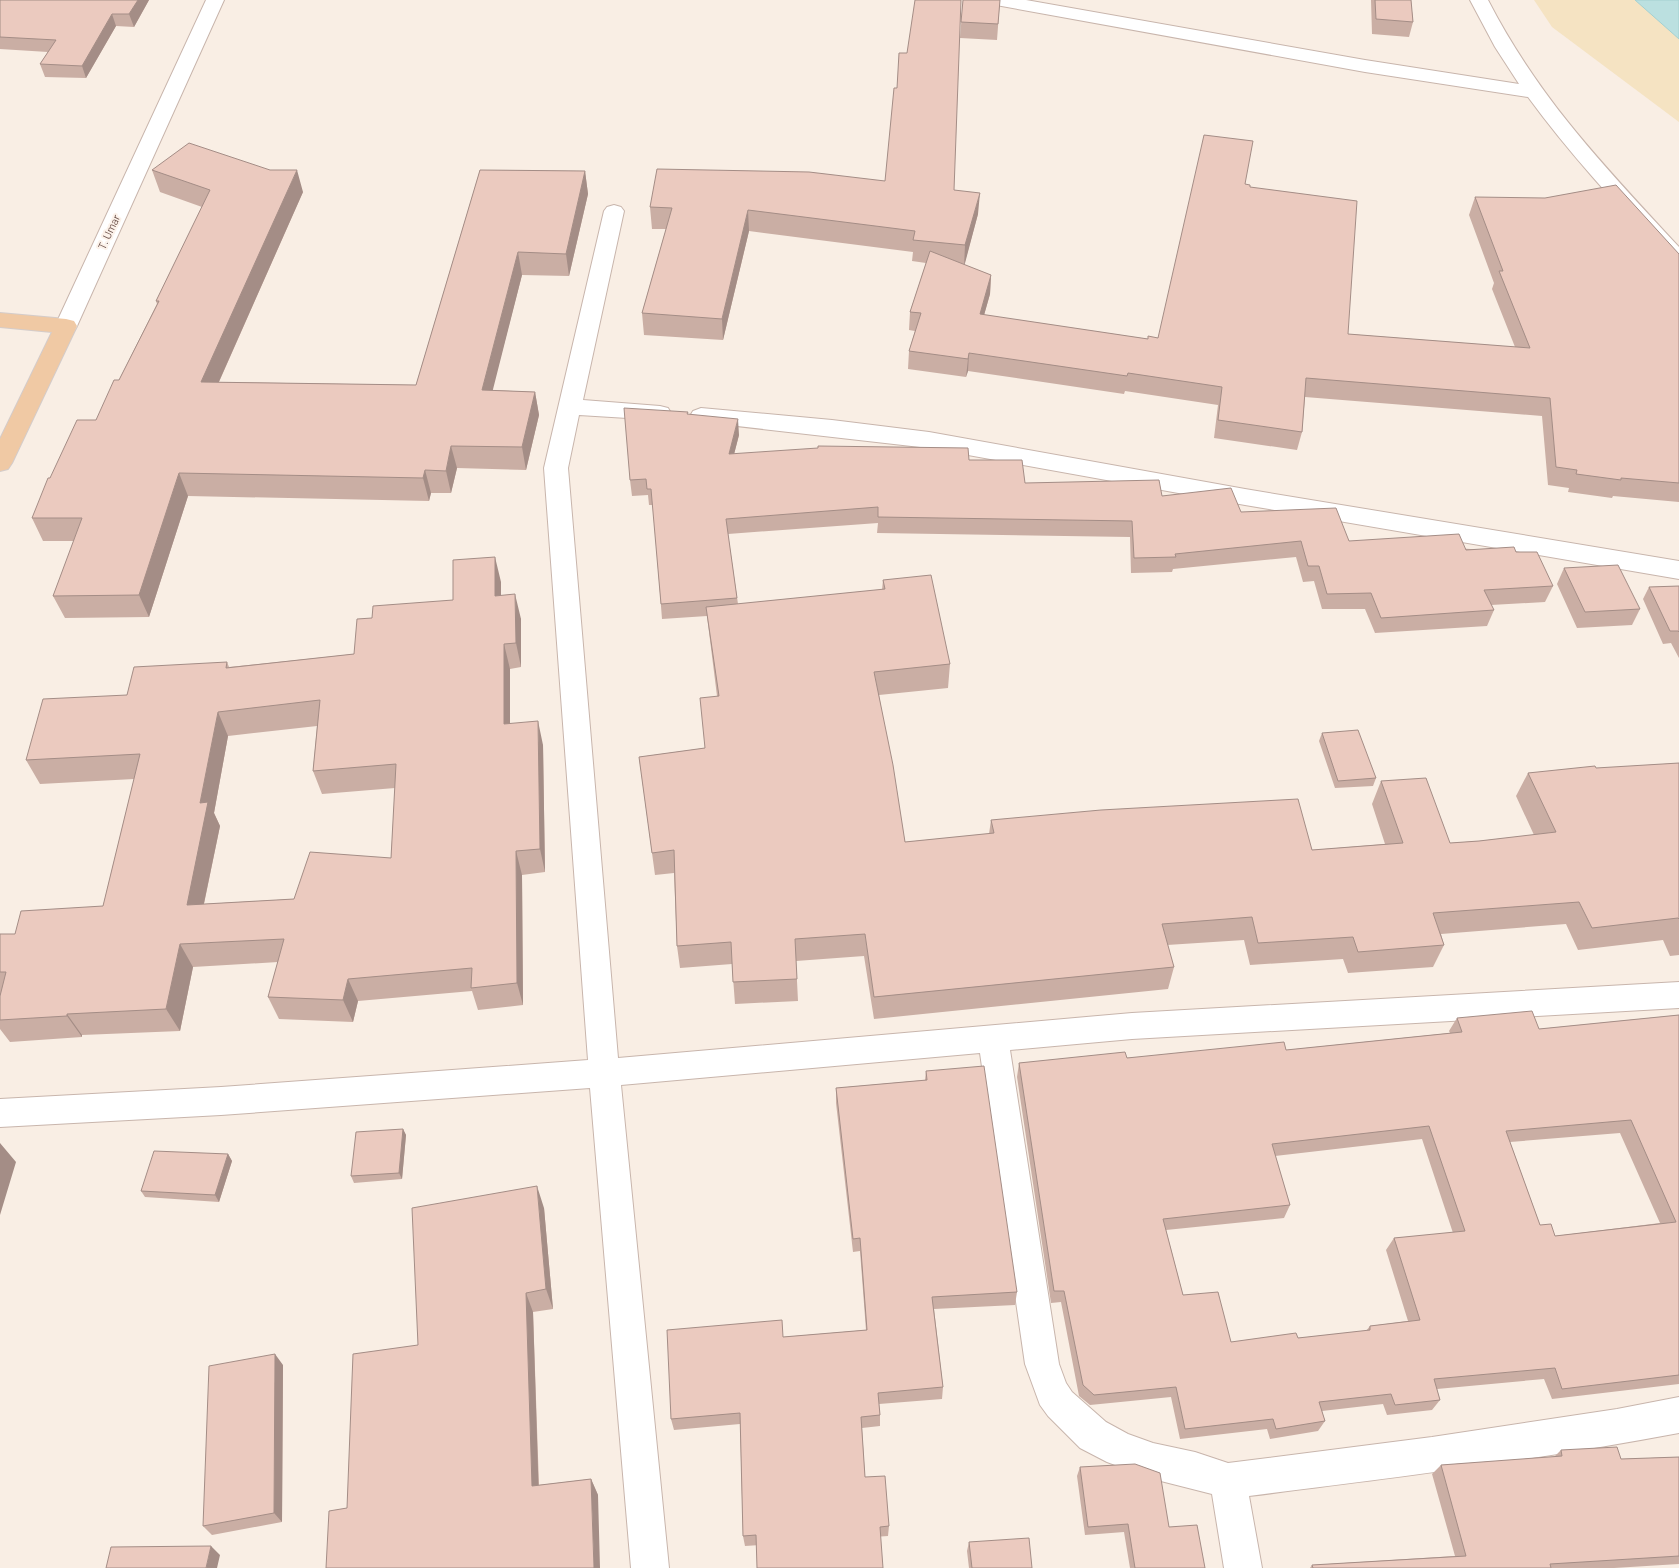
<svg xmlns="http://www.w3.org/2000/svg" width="1679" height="1568" viewBox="0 0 1679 1568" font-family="Barlow,sans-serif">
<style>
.sand{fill:#f5e3c2}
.water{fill:#bbe0e0;stroke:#a3d0d0}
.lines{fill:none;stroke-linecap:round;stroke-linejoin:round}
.street-casing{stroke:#c8b5ac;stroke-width:2}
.primary-casing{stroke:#d4ccca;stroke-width:2}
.street{fill:#fff;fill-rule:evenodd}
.primary{fill:#f0c9a4;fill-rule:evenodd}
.wall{fill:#caaea4;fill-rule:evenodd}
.shaded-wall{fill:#a48d86}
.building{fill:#ebcabf;stroke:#a48d86;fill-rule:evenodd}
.labels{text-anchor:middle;stroke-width:4;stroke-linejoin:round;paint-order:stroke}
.far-street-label{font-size:11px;fill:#6e544d;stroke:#fcf2ea}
</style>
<rect width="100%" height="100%" fill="#f9eee4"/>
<!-- sand -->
<path class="sand" d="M1534 0H1635L1679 39V122L1552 27Z"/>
<!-- water -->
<path class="water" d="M1635 0H1679V39Z"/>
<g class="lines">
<defs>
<path id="street" d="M206 0H224L77 326 74 331 66 333 58 331 55 326Z
M987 0H1026L1365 60 1519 84 1495 47 1470 0H1488C1539 99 1605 167 1679 247V266L1672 264C1622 210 1571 156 1528 97L1365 72 996 5 990 4Z
M614 205 621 207 624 211 583 400 660 406 668 408 671 413 668 418 660 420 579 415 568 468 618 1058 1132 1013 1679 982V1008L1132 1039 1010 1050 1059 1364 1066 1383 1072 1392 1106 1422 1128 1434 1153 1443 1195 1452 1228 1463 1432 1437 1617 1409 1679 1397V1433C1537 1460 1393 1478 1249 1496L1262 1568H1224L1212 1494 1153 1479 1107 1462 1080 1448 1048 1416 1040 1405 1025 1364 980 1053 621 1085 669 1568H631L590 1088 221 1115 0 1127V1099L221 1087 588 1060 544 468 604 211 607 207Z
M701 408 832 420 929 432 1245 489 1679 561V579L1245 505 929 448 693 421 690 416 693 411Z"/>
<path id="primary" d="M0 313 66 319 74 321 77 326 12 463 8 469 0 471V439L52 332 0 327Z"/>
</defs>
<!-- street casing -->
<use href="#street" class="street-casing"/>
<!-- primary casing -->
<use href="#primary" class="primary-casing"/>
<!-- street -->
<use href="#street" class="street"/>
<!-- primary -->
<use href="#primary" class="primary"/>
</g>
<!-- wall -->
<path class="wall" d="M0 0H149L134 27 116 26 86 78 45 77 40 64 48 52 0 49Z
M963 0H1000L997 40 960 38Z
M1371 0H1411L1413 22 1409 37 1372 34Z
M152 170 303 192 219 382 416 385 480 170 585 171 588 194 569 276 522 275 492 390 535 392 539 415 526 470 457 468 451 493H431L429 501 188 496 149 617 65 618 53 596 74 541H43L32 518 50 478 96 420 119 380 157 304 156 301 202 207 160 192Z
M1245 184 1250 187 1348 334 1515 347 1492 289 1494 283 1469 215 1475 197 1679 254V502L1613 496 1612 498 1568 492 1569 488 1548 485 1542 416 1305 397 1302 432 1297 450 1214 438 1218 405 1125 391 1124 394 968 371 966 377 908 369 909 351 915 331 909 330 910 312 926 263 912 261 913 252 749 231 723 340 644 335 642 313 666 229H652L650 207 954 190 978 214 964 265 991 275 990 294 984 315 1148 339 1158 338Z
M688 415 739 435 734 454 969 460 1025 483 1162 496 1241 512 1349 541 1516 552 1553 586 1545 602 1491 605 1494 610 1487 626 1375 633 1365 609H1322L1314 581 1303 582 1296 557 1173 569 1172 572 1131 573 1130 537 877 533 878 523 728 534 738 604 882 590 883 580 950 664 948 688 879 695 905 842 989 834 991 820 1312 850 1385 844 1372 804 1381 781 1450 843 1479 841 1534 835 1516 796 1528 773 1679 763V955L1670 956 1663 940 1578 950 1566 924 1441 934 1444 945 1433 967 1348 973 1343 959 1250 965 1244 940 1167 945 1174 967 1168 989 874 1019 864 956 796 961 798 1001 735 1004 732 964 680 968 677 946 674 873 655 875 639 757 705 748 717 696 707 616 662 619 653 505H649L648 495 632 496 630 480Z
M1564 568 1640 609 1632 625 1577 628 1557 584Z
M501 582V596L521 619V667L510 669V723L543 745 545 872 522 875 523 1005 478 1010 472 991 358 1001 353 1022 279 1019 268 997 278 962 193 967 180 1031 82 1035V1037L10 1042 0 1029V934H15L103 906 134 779 40 784 26 760 127 695 227 662 229 667 354 654 372 618 453 600ZM317 726 313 771 322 794 395 788 391 858 294 899 204 904 220 826 214 813 228 736Z
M1679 586V658L1671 643 1663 644 1643 599 1649 587Z
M1322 733 1376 778 1373 786 1335 788 1319 741Z
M1679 1015V1384L1552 1399 1544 1379 1437 1389 1440 1400 1432 1410 1387 1415 1383 1404 1322 1411 1325 1421 1318 1431 1270 1439 1267 1429 1180 1439 1171 1397 1090 1405 1079 1396 1061 1302 1051 1303 1017 1077 1019 1063 1286 1050 1450 1033 1449 1031 1457 1018 1539 1029ZM1620 1133 1660 1223 1555 1236 1540 1225 1510 1142ZM1422 1139 1453 1233 1394 1238 1386 1250 1408 1321 1370 1326 1366 1331 1298 1338 1231 1342 1183 1295 1166 1230 1284 1218 1290 1205 1275 1156Z
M926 1071 1017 1292 1015 1305 934 1309 943 1387 942 1399 879 1404 880 1415V1426L862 1428 865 1477 889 1526 888 1536 745 1546 743 1536 740 1424 674 1430 671 1419 783 1337 866 1330 860 1251 853 1252 836 1103V1088L925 1080Z
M403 1129 406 1135 402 1179 354 1183 351 1176Z
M228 1154 232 1161 219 1202 145 1197 141 1191Z
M544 1208 553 1309 533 1312 539 1485 591 1479 598 1495 347 1508 418 1345Z
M283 1365 282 1522 212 1535 203 1526Z
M1561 1450 1621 1459 1679 1457V1564L1614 1568H1310L1312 1565 1455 1556 1432 1474 1441 1465 1554 1457Z
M1080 1467 1169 1527 1205 1568H1130L1124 1532 1085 1535 1077 1476Z
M969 1542 1032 1568H969L967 1551Z"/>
<!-- shaded-wall -->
<path class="shaded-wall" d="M138 0H149L134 27 129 14Z
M112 14 116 26 86 78 82 66Z
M297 170 303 192 209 404 201 382Z
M585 171 588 194 569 276 566 254Z
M980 193 978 214 964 267 965 245Z
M748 210 749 231 723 340 722 319Z
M518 252 522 275 487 413 482 390Z
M991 275 990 294 979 333 980 314Z
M969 353 968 371 966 377 968 359Z
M535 392 539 415 526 470 522 447Z
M738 419 739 435 730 470 729 454Z
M451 446 457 468 451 493 446 471Z
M425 470 431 493 429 501 423 478Z
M179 473 188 496 149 617 139 595Z
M495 557 501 582V621L495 596Z
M515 594 521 619V667L516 643Z
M504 644 510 669V748L504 724Z
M218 712 228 736 214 813 220 826 199 927 187 905 200 803Z
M538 721 543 745 545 872 540 849Z
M516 851 522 875 523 1005 517 983Z
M180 944 193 967 180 1031 166 1009Z
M348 979 358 1001 353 1022 343 1000Z
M67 1014 82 1035V1037L67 1016Z
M403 1129 406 1135 402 1179 399 1173Z
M0 1143 16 1162 0 1215Z
M228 1154 232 1161 219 1202 215 1195Z
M537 1186 544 1208 553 1309 546 1289Z
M526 1293 533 1312 539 1502 532 1486Z
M275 1354 283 1365 282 1522 274 1513Z
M591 1479 598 1495 600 1568H594Z
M211 1546 220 1555 217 1568H206Z"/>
<!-- building -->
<path class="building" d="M0 0H138L129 14H112L82 66 40 64 56 40 0 37Z
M915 0H961L954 190 980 193 965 245 913 240 915 231 748 210 722 319 642 313 672 208 650 207 657 169 809 172 885 181 894 88H897L899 53H907Z
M963 0H1000L998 24 961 22Z
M1375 0H1411L1413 22 1376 19Z
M1204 135 1253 141 1245 184 1250 185V187L1357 201 1348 334 1530 348 1499 271H1503L1475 197 1545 198 1616 185 1679 254V483L1621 478V480L1576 474 1577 470 1556 467 1550 398 1306 378 1302 432 1218 420 1222 387 1128 373 1127 376 969 353 968 359 909 351 921 313 910 312 930 251 991 275 980 314 1148 339V336L1158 338Z
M189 143 270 170H297L201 382 416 385 480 170 585 171 566 254 518 252 482 390 535 392 522 447 451 446 446 471 425 470 423 478 179 473 139 595 53 596 82 518H32L48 478H50L77 420H96L114 380H119L159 301H156L210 190 152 170Z
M624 408 688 412 687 414 738 419 729 454 818 448V446L968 448 969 460H1022L1025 483 1159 480 1162 496 1231 488 1241 512 1336 508 1349 541 1459 534 1466 550 1514 547 1516 552H1537L1553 586 1484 590 1494 610 1381 618 1371 593 1327 594 1319 566H1308L1301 541 1175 554 1176 557 1134 558 1132 521 878 517V507L726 519 737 598 661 604 651 489H647L646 479 630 480Z
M495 557V596L515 594 516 643 504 644V724L538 721 540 849 516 851 517 983 471 988 472 968 348 979 343 1000 268 997 284 939 180 944 166 1009 67 1014V1016L0 1020V996L6 972H0V934H15L21 911 103 906 140 754 26 760 43 699 127 695 134 667 227 662 226 668 354 654 357 619 372 618 373 606 453 600V560ZM320 700 313 771 396 764 391 858 310 852 294 899 187 905 208 802 200 803 218 712Z
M1618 565 1640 609 1585 612 1564 568Z
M931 575 950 664 874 672 893 765 905 842 994 833 991 820 1101 810 1298 799 1312 850 1403 843 1381 781 1426 778 1450 843 1479 841 1556 832 1528 773 1595 766 1596 768 1679 763V919L1678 918 1592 928 1579 902 1433 913 1444 945 1358 952 1353 937 1258 943 1252 917 1162 924 1174 967 874 997 865 934 795 939 797 979 733 982 731 942 677 946 674 850 652 853 639 757 705 748 700 698 719 696 706 607 885 589 883 580Z
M1679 586V632L1678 631H1670L1649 587Z
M1358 730 1376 778 1338 781 1322 733Z
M1532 1011 1539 1029 1679 1015V1375L1562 1389 1555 1368 1434 1379 1440 1400 1395 1405 1391 1394 1319 1402 1325 1421 1276 1429 1273 1419 1185 1429 1176 1387 1094 1395 1083 1385 1064 1291H1054L1019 1063 1125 1052 1127 1058 1284 1042 1286 1050 1462 1032 1457 1018ZM1631 1120 1676 1222 1555 1236 1551 1224 1540 1225 1506 1131ZM1429 1126 1465 1231 1394 1238 1420 1320 1370 1326V1330L1298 1338 1296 1333 1231 1342 1218 1292 1183 1295 1163 1219 1290 1205 1272 1144Z
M984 1066 1017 1292 932 1297 943 1387 878 1393 880 1415 861 1417 865 1477 885 1476 889 1526 880 1527 883 1568H757L756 1535 743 1536 740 1413 671 1419 667 1330 782 1320 783 1337 867 1330 860 1238 853 1239 836 1088 927 1080 926 1071Z
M403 1129 399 1173 351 1176 356 1132Z
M154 1151 228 1154 215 1195 141 1191Z
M537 1186 546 1289 526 1293 532 1486 591 1479 594 1568H326L329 1511 347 1508 353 1354 418 1345 412 1208Z
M275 1354 274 1513 203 1526 209 1366Z
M1617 1447 1621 1459 1679 1457V1556L1550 1564 1551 1568H1313L1312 1565 1466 1556 1441 1465 1562 1456 1561 1450Z
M1135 1464 1160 1473 1169 1527 1197 1525 1205 1568H1135L1128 1524 1088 1527 1080 1467Z
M1029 1538 1032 1568H972L969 1542Z
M211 1546 206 1568H106L111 1547Z"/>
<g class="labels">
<!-- far-street labels -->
<g class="far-street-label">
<text transform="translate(109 232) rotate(-65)" y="4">T. Umar</text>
</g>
</g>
</svg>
